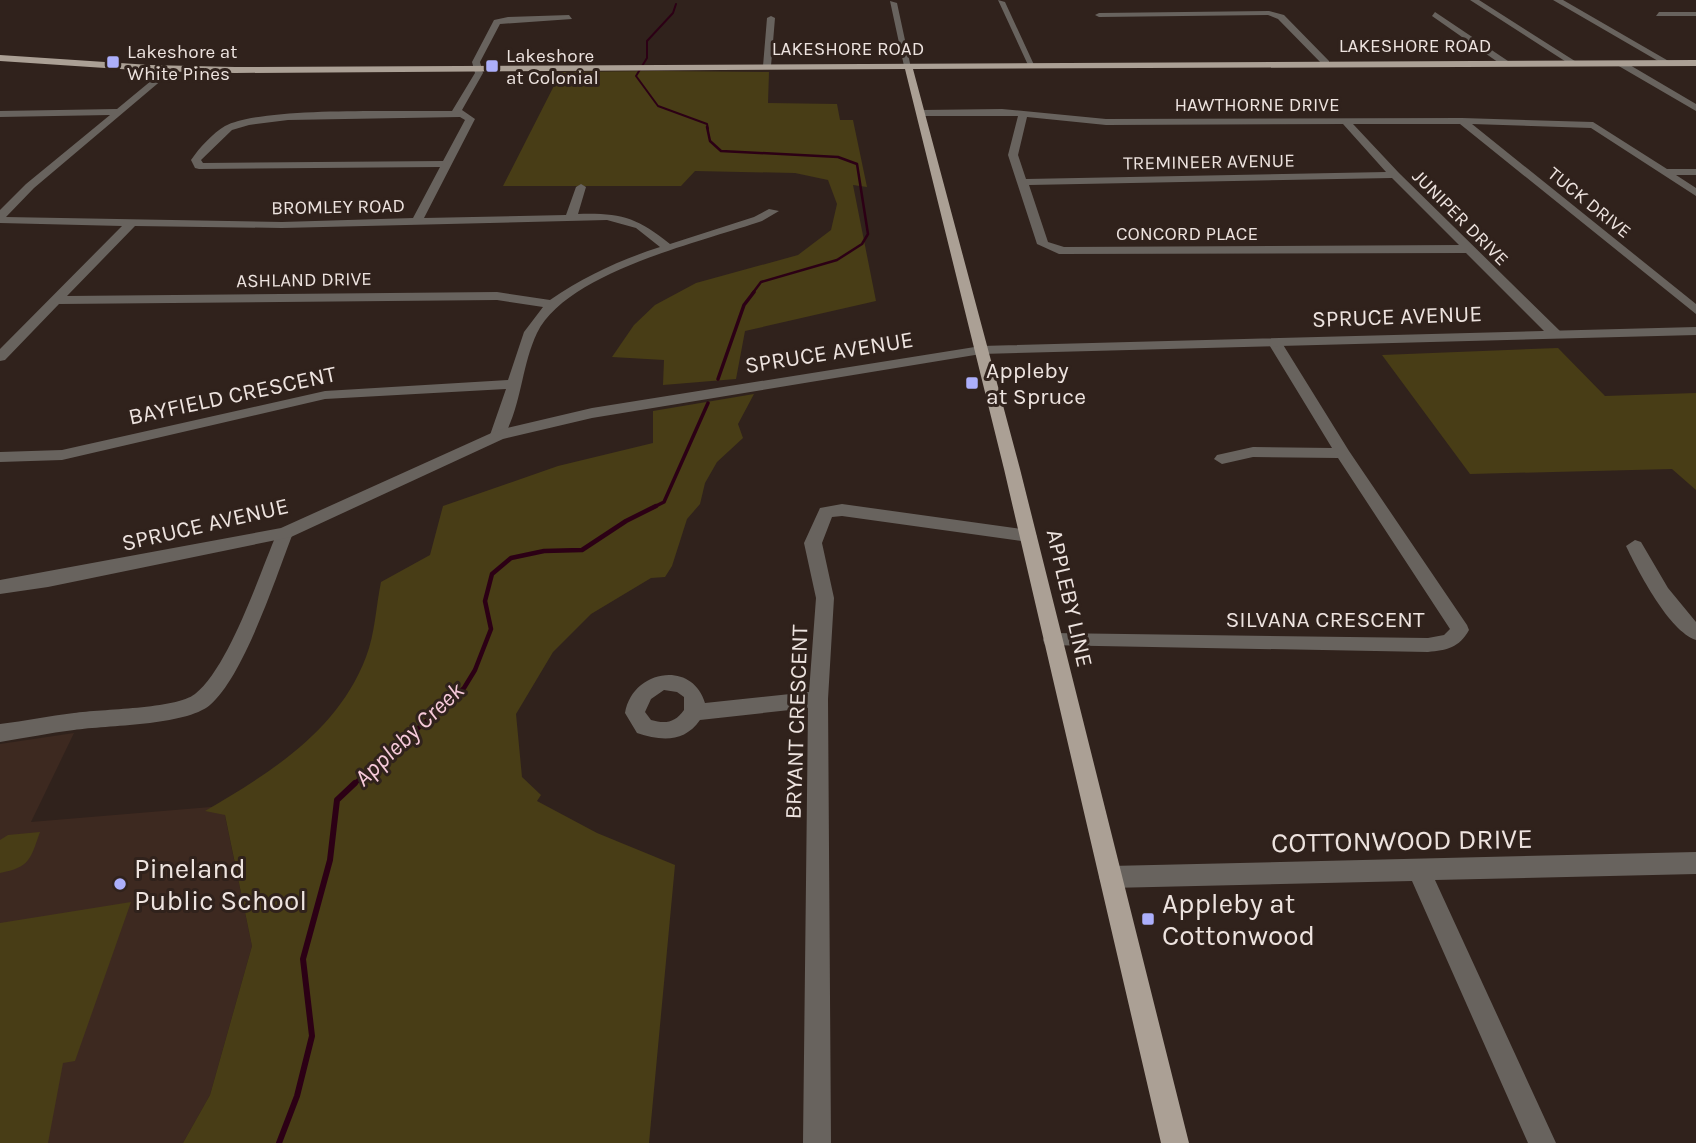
<svg xmlns="http://www.w3.org/2000/svg" width="1696" height="1143" viewBox="0 0 1696 1143" font-family="Karla,sans-serif">
<style>
.built{fill:#3d2920}
.green{fill:#483d16}
.lines{fill:none;stroke-linecap:round;stroke-linejoin:round}
.stream-far4{stroke:#2c0015;stroke-width:2}
.stream-far3{stroke:#2c0015;stroke-width:2.5}
.stream-far2{stroke:#2c0015;stroke-width:3.5}
.stream-far1{stroke:#2c0015;stroke-width:4.5}
.stream{stroke:#2c0015;stroke-width:6}
.minor{fill:#68635e;fill-rule:evenodd}
.tertiary{fill:#68635e;fill-rule:evenodd}
.primary{fill:#aba095;fill-rule:evenodd}
.poi-dot{fill:#acaffb;stroke:#30221c;stroke-width:2.5}
.labels{text-anchor:middle;stroke-width:6;stroke-linejoin:round;paint-order:stroke}
.far-street-label{font-size:19px;fill:#ede3df;stroke:#30221c}
.far-poi-label{font-size:19px;fill:#ede3df;stroke:#30221c;text-anchor:start}
.street-label{font-size:23px;fill:#ede3df;stroke:#30221c}
.poi-label{font-size:23px;fill:#ede3df;stroke:#30221c;text-anchor:start}
.water-label{font-size:24px;font-style:italic;fill:#f7cada;stroke:#30221c}
.near-street-label{font-size:28px;fill:#ede3df;stroke:#30221c}
.near-poi-label{font-size:28px;fill:#ede3df;stroke:#30221c;text-anchor:start}
</style>
<rect width="100%" height="100%" fill="#30221c"/>
<!-- built -->
<path class="built" d="M74 733 31 822 223 806 252 946 210 1095 183 1143H0V744Z"/>
<!-- green -->
<path class="green" d="M658 71 769 72 768 103 837 104 840 120H853L867 187 853 185 876 301 745 331 736 379 663 385 664 360 612 357 634 325 655 305 696 283 798 255 831 230 837 204 828 180 795 173 695 171 681 186H503L561 72Z
M1558 348 1605 396 1696 393V490L1672 469 1470 474 1382 355Z
M754 394 738 424 743 438 717 462 705 483 700 504 687 519 672 566 665 577 651 578 591 614 553 652 516 714 522 777 541 795 537 801 597 833 675 865 649 1143H183L210 1095 252 946 225 815 205 811C270 773 338 731 366 657 375 634 376 606 381 582L430 555 443 506 558 466 653 443V411Z
M40 832C30 860 30 867 0 873V840L8 835Z
M131 902 75 1061 63 1063 48 1143H0V923Z"/>
<g class="lines">
<!-- stream-far4 -->
<path class="stream-far4" d="M676 4 673 13 647 41V58L636 76 658 106 707 124 708 129"/>
<!-- stream-far3 -->
<path class="stream-far3" d="M707 127 710 141 721 151 838 157 857 164 868 234 862 244 837 260 761 282 752 294"/>
<!-- stream-far2 -->
<path class="stream-far2" d="M718 379 744 305 754 292
M652 508 664 502 708 403"/>
<!-- stream-far1 -->
<path class="stream-far1" d="M353 785 464 688 475 670 491 629 485 601 492 574 511 558 544 551 582 550 626 521 656 506"/>
<!-- stream -->
<path class="stream" d="M279 1143 297 1096 312 1036 303 959 330 860 337 800 355 783"/>
<!-- minor -->
<path class="minor" d="M998 0 1005 2 1035 67 1028 65Z
M1470 0H1479L1578 63 1571 65Z
M1553 0H1563L1672 63 1665 65Z
M890 1 897 3 911 68 904 66Z
M1269 11 1284 15 1329 61V65H1323L1278 19 1268 15 1099 17 1095 15 1099 13Z
M1435 12 1508 61V65H1502L1432 16Z
M1659 12H1696V16H1656Z
M569 15 572 19 500 24 480 62 483 73 462 110 475 119 424 218 566 215 576 187 581 184 586 187 578 214C621 213 636 217 670 244L754 217 769 209 779 211 762 221C701 242 567 272 537 333 521 367 522 405 503 438H493L490 435 506 389 325 399 62 460 0 462V452L62 450 325 391 508 380 524 332 543 307 497 300 59 304 5 360 0 361V349L122 226 0 223V210L26 184 110 115 0 117V111L117 109 169 66 176 68 34 188 6 217 282 222 413 218 440 167 199 169 195 168 191 160C199 148 213 133 225 126 262 106 404 112 452 111L475 73 472 62 494 20 508 17ZM460 117 465 120 443 161 203 163 201 160 232 130 249 125 288 120ZM607 220 636 228 660 247C620 260 585 276 550 300L497 292 67 296 135 226 282 228Z
M771 16 775 18 771 66 767 69 763 66 767 18Z
M1617 61H1623L1696 104V111L1617 65Z
M1002 109 1106 119 1462 118 1593 122 1667 169H1696V175H1676L1696 188V196L1591 128 1472 124 1696 304V314L1460 124H1353L1399 173 1560 331V337H1550L1466 253 1059 254 1037 244 1008 155 1018 116H921L916 113 921 110ZM1027 117 1106 125 1343 124 1386 172 1026 179 1018 155ZM1392 178 1459 245 1064 247 1048 242 1029 185Z
M1275 339 1282 343 1349 451 1467 625 1469 630C1459 648 1447 650 1428 652L1045 645 1043 640 1045 635 1052 633 1428 638 1444 635 1450 629 1338 458 1253 457 1222 464 1214 459 1217 455 1253 447 1332 448 1268 343Z
M842 504 1029 530 1037 536 1029 542 842 516 832 517 822 543 834 598 828 699 831 1143H803L808 708 700 720C684 743 661 741 637 733L625 713C632 670 692 659 705 703L809 692 816 598 804 543 820 508ZM664 690 677 692 684 697V710C675 723 665 724 651 720L645 712 651 699Z
M285 527 293 533C276 577 244 676 210 705 185 726 107 725 74 730 49 733 25 738 0 742V724C25 721 49 716 74 713 101 709 176 709 195 694 229 667 259 575 277 533Z
M1635 540 1641 542 1668 588 1696 622V640C1669 631 1638 571 1626 546Z
M1696 852V874L1435 880 1556 1143H1528L1412 881 1110 888 1102 885 1099 877 1102 869 1110 866Z"/>
<!-- tertiary -->
<path class="tertiary" d="M1696 327V335L981 354 592 418 503 439 291 537 48 587 0 594V580L281 528 498 430 592 408 981 346Z"/>
<!-- primary -->
<path class="primary" d="M0 55 150 65 235 67 1696 60V66L913 69 1020 469 1189 1143H1161L1004 469 905 69 235 73 150 71 0 61Z"/>
</g>
<!-- markers -->
<g class="poi-dot">
<rect x="106" y="55" width="14" height="14" rx="3.5"/>
<rect x="485" y="59" width="14" height="14" rx="3.5"/>
<rect x="965" y="376" width="14" height="14" rx="3.5"/>
<circle cx="120" cy="884" r="7"/>
<rect x="1141" y="912" width="14" height="14" rx="3.5"/>
</g>
<g class="labels">
<!-- far-street labels -->
<g class="far-street-label">
<text x="1415" y="52">LAKESHORE ROAD</text>
<text x="848" y="55">LAKESHORE ROAD</text>
<text x="1257" y="111">HAWTHORNE DRIVE</text>
<text transform="translate(1209 161) rotate(-1)" y="7">TREMINEER AVENUE</text>
<text transform="translate(1590 202) rotate(39)" y="7">TUCK DRIVE</text>
<text transform="translate(338 206) rotate(-1)" y="7">BROMLEY ROAD</text>
<text transform="translate(1461 217) rotate(45)" y="7">JUNIPER DRIVE</text>
<text x="1187" y="240">CONCORD PLACE</text>
<text transform="translate(304 279) rotate(-1)" y="7">ASHLAND DRIVE</text>
</g>
<!-- far-poi labels -->
<g class="far-poi-label">
<text x="127" y="58">Lakeshore at<tspan x="127" dy="22">White Pines</tspan></text>
<text x="506" y="62">Lakeshore<tspan x="506" dy="22">at Colonial</tspan></text>
</g>
<!-- street labels -->
<g class="street-label">
<text transform="translate(1397 316) rotate(-2)" y="8">SPRUCE AVENUE</text>
<text transform="translate(829 352) rotate(-9)" y="8">SPRUCE AVENUE</text>
<text transform="translate(232 395) rotate(-12)" y="8">BAYFIELD CRESCENT</text>
<text transform="translate(205 524) rotate(-13)" y="8">SPRUCE AVENUE</text>
<text transform="translate(1070 598) rotate(77)" y="8">APPLEBY LINE</text>
<text x="1325" y="627">SILVANA CRESCENT</text>
<text transform="translate(796 722) rotate(-88)" y="8">BRYANT CRESCENT</text>
</g>
<!-- poi labels -->
<g class="poi-label">
<text x="986" y="378">Appleby<tspan x="986" dy="26">at Spruce</tspan></text>
</g>
<!-- water labels -->
<g class="water-label">
<text transform="translate(409 734) rotate(-43)" y="8">Appleby Creek</text>
</g>
<!-- near-street labels -->
<g class="near-street-label">
<text transform="translate(1402 840) rotate(-1)" y="10">COTTONWOOD DRIVE</text>
</g>
<!-- near-poi labels -->
<g class="near-poi-label">
<text x="134" y="878">Pineland<tspan x="134" dy="32">Public School</tspan></text>
<text x="1162" y="913">Appleby at<tspan x="1162" dy="32">Cottonwood</tspan></text>
</g>
</g>
</svg>
